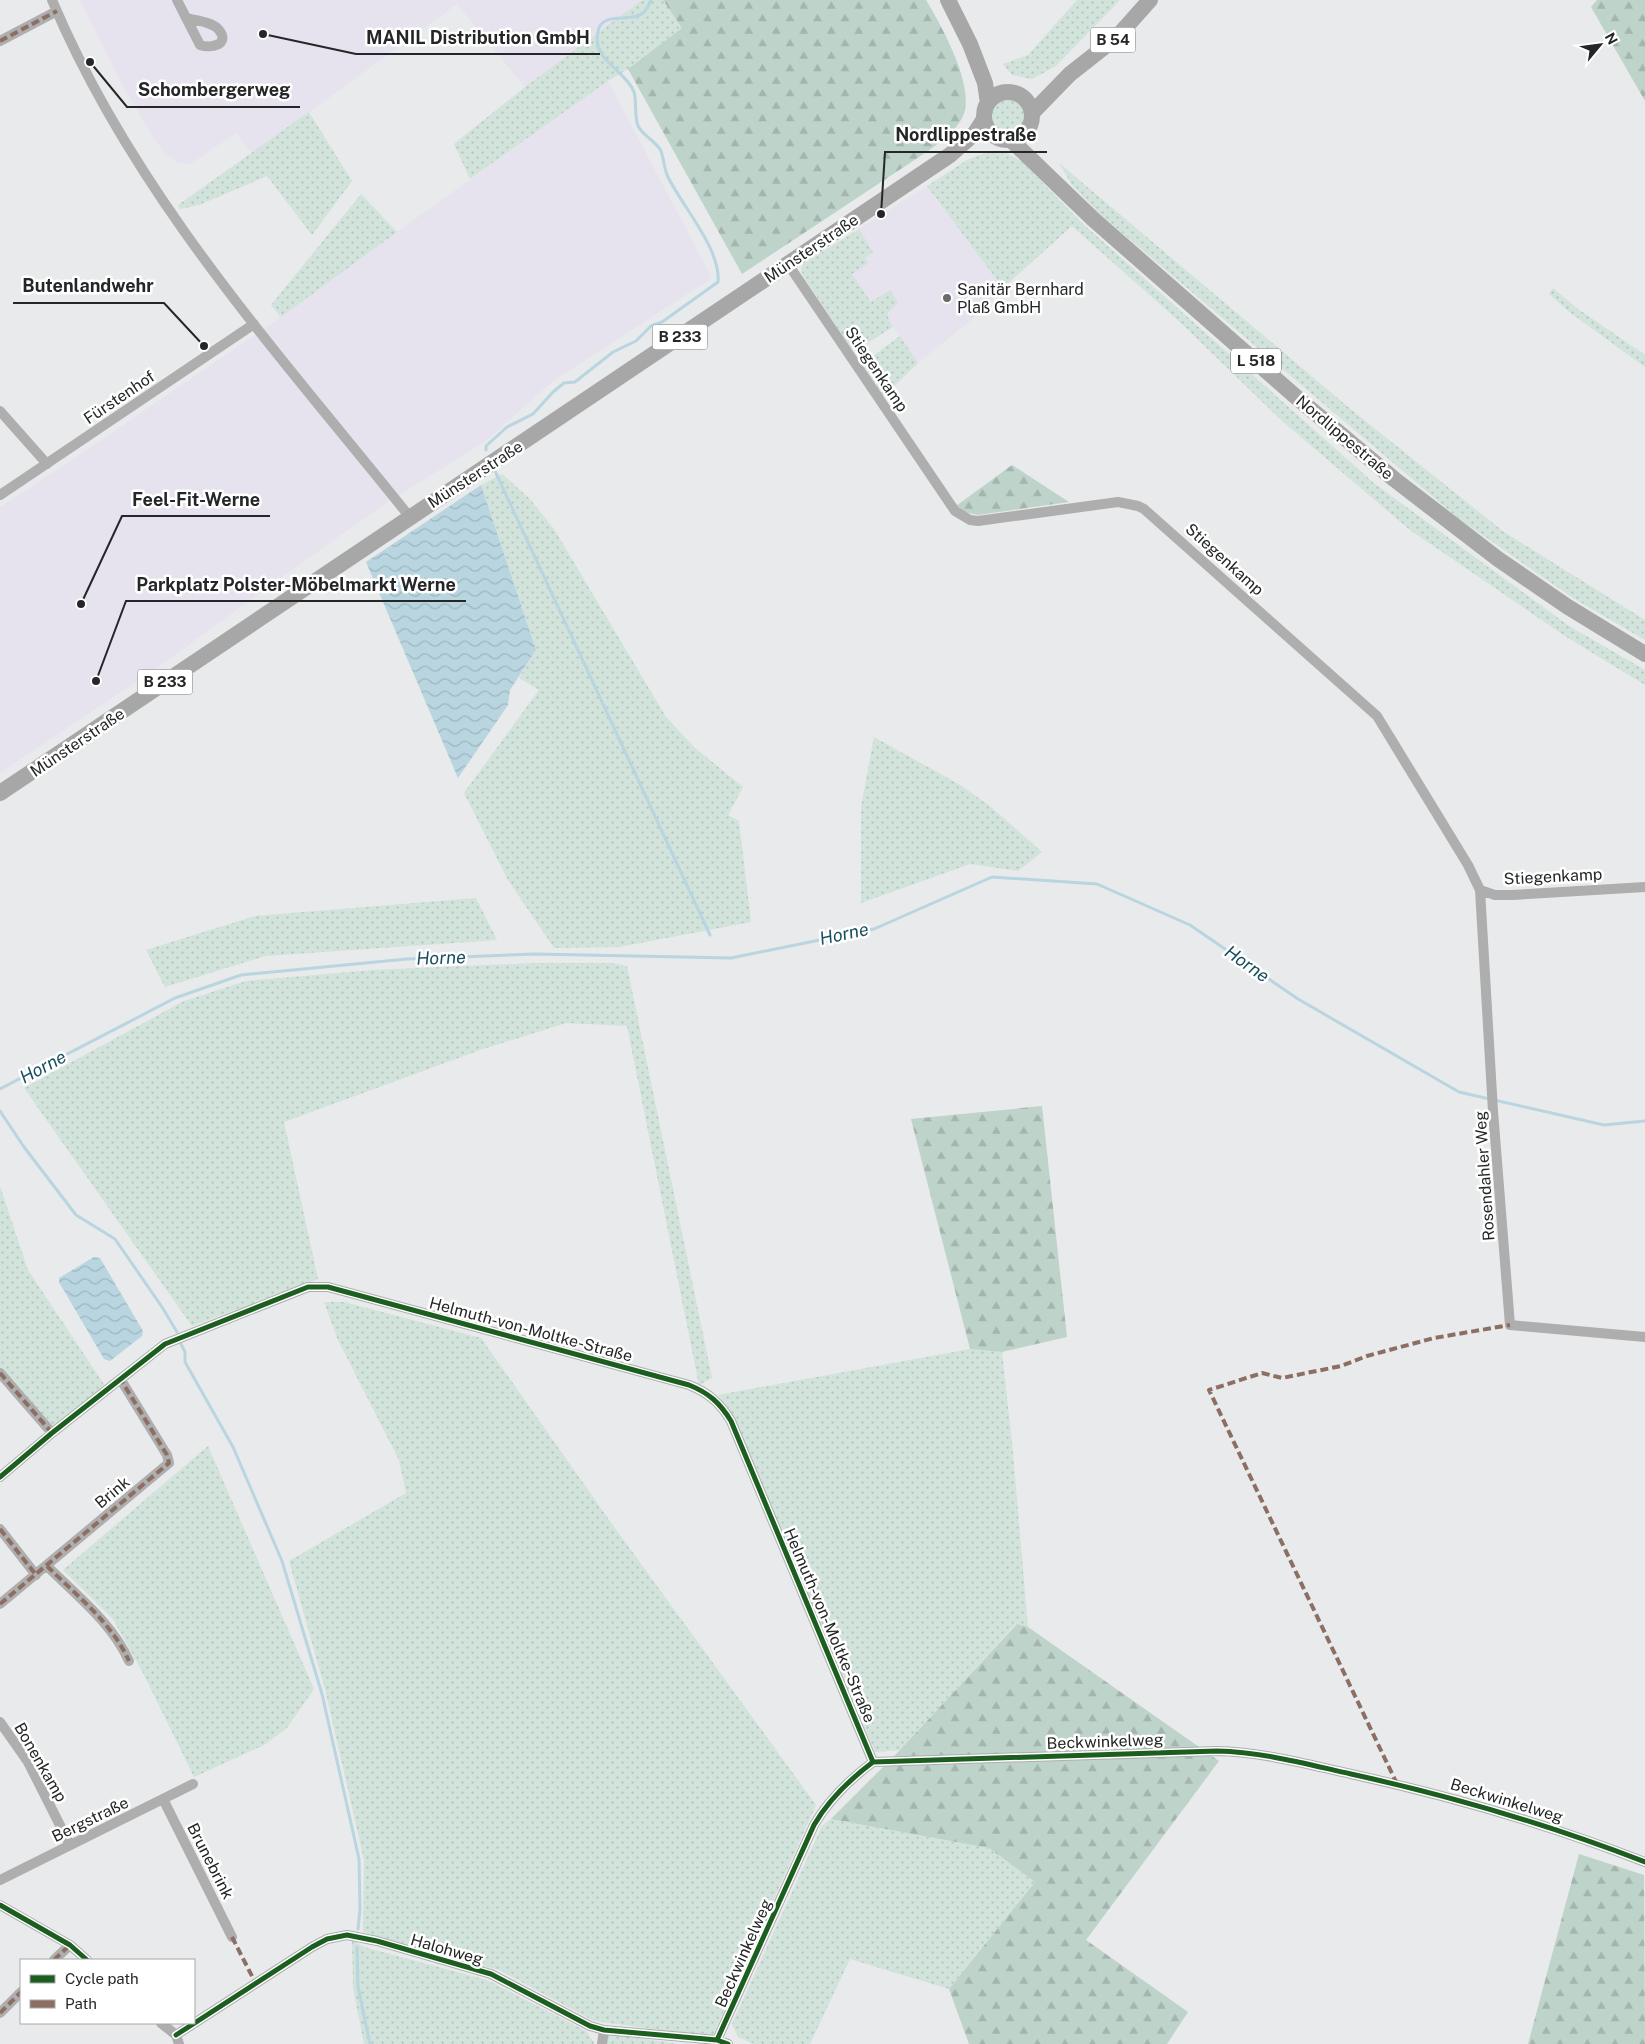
<svg xmlns="http://www.w3.org/2000/svg" width="1645" height="2044" viewBox="0 0 1645 2044" font-family="'Public Sans',sans-serif">
<style>
.commercial{fill:#e6e2ee}
.grass{fill:url(#grass-dots)}
.forest{fill:url(#forest-firs)}
.water{fill:url(#water-waves)}
.lines{fill:none;stroke-linecap:round;stroke-linejoin:round}
.stream{stroke:#b8d5e0;stroke-width:3}
.minor{stroke:#aeaeaf;stroke-width:10}
.primary{stroke:#a7a7a7;stroke-width:16}
.quiet{stroke:#8d6e63;stroke-width:4;stroke-dasharray:8 4;stroke-linecap:butt}
.cycleway-casing{stroke:#fff;stroke-width:8}
.cycleway{stroke:#1b5e20;stroke-width:5}
.poi-dot{fill:#696b6c;stroke:#fff;stroke-width:2}
.labels{text-anchor:middle;stroke-width:5;stroke-linejoin:round;paint-order:stroke}
.shield{fill:#fff;stroke:#666768;stroke-width:1}
.shield-label{font-size:15px;font-weight:bold;fill:#252627}
.street-label{font-size:16px;fill:#252627;stroke:#fff}
.poi-label{font-size:16px;fill:#252627;stroke:#fff;text-anchor:start}
.water-label{font-size:18px;font-style:italic;fill:#184f5f;stroke:#fff}
.leader{fill:none;stroke:#252627;stroke-width:2}
.callout-dot{fill:#252627;stroke:#fff;stroke-width:2}
.callout-label{font-size:18px;text-anchor:middle;font-weight:bold;fill:#252627;stroke:#fff;stroke-width:5;stroke-linejoin:round;paint-order:stroke}
</style>
<defs>
<pattern id="grass-dots" width="8" height="8" patternUnits="userSpaceOnUse" patternTransform="scale(1.25)"><rect width="8" height="8" fill="#d1e3da"/><path d="M2 2h.1M6 6h.1" fill="none" stroke="#b3c3bb" stroke-width="1.8" stroke-linecap="round"/></pattern>
<pattern id="forest-firs" width="22" height="20" patternUnits="userSpaceOnUse" patternTransform="scale(1.25)"><rect width="22" height="20" fill="#bed3c9"/><path d="M5 1l3.5 6h-7zM16 11l3.5 6h-7z" fill="#a3b5ad"/></pattern>
<pattern id="water-waves" width="16" height="10" patternUnits="userSpaceOnUse" patternTransform="scale(1.25)"><rect width="16" height="10" fill="#b8d5e0"/><path d="M0 5q4-4 8 0t8 0" fill="none" stroke="#9eb7c0"/></pattern>
</defs>
<rect width="100%" height="100%" fill="#e8eaeb"/>
<!-- commercial -->
<path class="commercial" d="M80 0H642L525 87 457 4 252 154 236 133 190 164 178 163 164 152 153 137 122 84Z
M608 81 712 278 553 381 486 441 383 505 261 592 157 668 0 773V507L72 460 271 324 397 232Z
M927 186 1003 288 971 320 918 363 889 321 890 291 871 302 852 273 867 263 865 258 873 252 859 229Z"/>
<!-- grass -->
<path class="grass" d="M642 0H663L682 28 628 69 608 81 470 179 454 144 525 87Z
M1077 0H1120L1056 66 1032 79 1012 75 1003 64 1028 55Z
M989 117a20 20 0 1 1 40 0a20 20 0 1 1-40 0Z
M309 112 352 181 312 235 267 176 199 205 180 209 178 205Z
M990 151 1007 153 1021 161 1083 224 1375 484 1569 626 1645 670V685L1568 638 1410 530 1281 420 1181 323 1072 226 1003 288 927 186 967 160Z
M1059 163 1354 412 1504 532 1645 620V640L1573 598 1458 518 1100 214 1072 185Z
M361 194 397 232 281 317 271 305Z
M859 229 873 252 865 258 868 263 852 274 871 302 890 290 898 302 888 313 889 321 893 327 856 350 851 348 803 276 801 269 803 264Z
M1553 288 1578 309 1645 355V367L1568 311 1549 294Z
M900 336 918 363 883 397 863 367 865 362Z
M502 474 529 498 554 529 666 717 695 748 743 787 728 815 739 821 751 922 619 947 554 948 508 880 464 793 539 690 519 678 536 650 481 485Z
M874 737 962 786 991 807 1042 852 1018 871 970 864 861 903V807Z
M476 898 497 940 265 956 165 987 146 950 255 916Z
M535 963H612L627 966 712 1378 699 1385 627 1026 566 1023 483 1049 284 1122 318 1279 192 1326 24 1088 184 1001 246 981 373 970Z
M0 1186 28 1270 105 1386 50 1430 0 1368Z
M324 1302H344L481 1338 612 1524 816 1805 712 2037 594 2021 499 1970 363 1932 364 1860 326 1693 289 1561 406 1493 399 1460 337 1338Z
M970 1349 1002 1352 1012 1442 1028 1627 1016 1624 900 1750 875 1752 729 1409 718 1395Z
M208 1446 314 1689 287 1728 264 1745 194 1777 144 1675 113 1619 63 1570Z
M831 1819 989 1848 1035 1882 949 1989 850 1959 810 2044H754L738 2037 732 2024 822 1826Z
M352 1940 364 1947 487 1980 586 2031 595 2044H364L353 1988Z
M608 2034 680 2044H605Z"/>
<!-- forest -->
<path class="forest" d="M663 0H926C941 25 976 87 963 116 956 131 941 141 928 151L742 274 628 69 682 28Z
M1597 0H1645V101L1591 7Z
M1012 465 1069 502 978 515 965 512 956 506Z
M1042 1106 1067 1337 1002 1352 970 1349 911 1119Z
M1017 1624 1028 1627 1219 1761 1086 1940 1188 2012 1167 2044H969L949 1989 1035 1882 989 1848 831 1819 900 1750Z
M1579 1854 1644 1875 1645 2044H1528Z"/>
<!-- water -->
<path class="water" d="M481 485 536 650 510 690 508 705 458 778 366 562Z
M94 1257 100 1258 143 1331 142 1336 110 1361 104 1359 59 1282V1278Z"/>
<g class="lines">
<!-- stream -->
<path class="stream" d="M486 450V446L507 427 533 414 553 392 564 383 575 382 613 352 636 341 651 326 662 322 718 282C721 249 682 206 668 177 664 169 664 159 661 151 656 141 643 136 638 126 634 115 637 102 634 92 626 70 588 59 599 28 605 12 630 23 643 13 647 10 649 4 651 0
M495 471 710 935
M0 1089 175 998 241 975 407 959 535 954 731 958 874 929 992 877 1097 884 1190 925 1298 999 1459 1092 1604 1125 1645 1121
M0 1111 24 1147 76 1215 115 1239 162 1307 177 1332
M181 1344 185 1352V1362L233 1447 282 1561 322 1694 359 1859 360 1909 358 1929
M357 1947 358 1987 370 2044"/>
<!-- minor -->
<path class="minor" d="M52 0C134 195 279 354 409 516
M177 0 200 45C212 49 230 44 219 30 213 22 195 20 186 18
M0 41 57 11
M788 264 955 511 970 520 978 521 1118 502 1138 506 1144 509 1377 716 1468 865 1480 890 1495 895H1512L1645 887
M0 411 47 464
M0 495 254 324
M1480 890 1493 1111 1510 1325 1645 1337
M0 1373 52 1433
M0 1477 52 1433 165 1344 308 1287H328L689 1385C709 1393 720 1403 731 1421L873 1762
M0 1529 36 1575
M47 1566C77 1596 112 1623 129 1661
M0 1604 169 1463 167 1455 121 1380
M0 1722 28 1762 70 1845
M163 1799 232 1937
M0 1880 193 1784
M0 1905 70 1945 87 1960
M54 1960 70 1945
M0 2013 21 1992
M161 2023 176 2035 179 2044
M176 2035 312 1947 327 1939 347 1935 377 1941 491 1974 590 2026 604 2030 717 2040 728 2044
M717 2040 814 1825C829 1799 849 1780 873 1762L1217 1751C1263 1752 1306 1764 1351 1774 1451 1796 1550 1825 1645 1862
M602 2044 604 2030"/>
<!-- primary -->
<path class="primary" d="M948 0 970 44 985 83 988 103
M984 116a24 24 0 1 1 48 0a24 24 0 1 1-48 0Z
M1033 112 1070 74 1117 37 1150 0
M1012 141 1093 219 1295 396 1394 479 1498 559 1568 607 1645 654
M0 793 950 155 975 133 984 119"/>
<!-- quiet -->
<path class="quiet" d="M0 41 57 11
M0 1373 52 1433
M0 1529 36 1575
M47 1566C77 1596 112 1623 129 1661
M0 1604 169 1463 167 1455 121 1380
M1397 1784 1209 1390 1262 1373 1282 1378 1341 1366 1367 1356 1434 1338 1510 1325
M232 1937 255 1982
M54 1960 70 1945
M0 2013 21 1992"/>
<defs>
<path id="cycleway" d="M0 1477 52 1433 165 1344 308 1287H328L689 1385C709 1393 720 1403 731 1421L873 1762
M0 1905 70 1945 87 1960
M176 2035 312 1947 327 1939 347 1935 377 1941 491 1974 590 2026 604 2030 717 2040 728 2044
M717 2040 814 1825C829 1799 849 1780 873 1762L1217 1751C1263 1752 1306 1764 1351 1774 1451 1796 1550 1825 1645 1862"/>
</defs>
<!-- cycleway casing -->
<use href="#cycleway" class="cycleway-casing"/>
<!-- cycleway -->
<use href="#cycleway" class="cycleway"/>
</g>
<!-- markers -->
<circle class="poi-dot" cx="947" cy="298" r="5"/>
<g class="labels">
<!-- shield labels -->
<g class="shield">
<rect x="1090.5" y="27.5" width="45" height="25" rx="4"/>
<rect x="652.5" y="324.5" width="55" height="25" rx="4"/>
<rect x="1231" y="348.5" width="50" height="25" rx="4"/>
<rect x="137.5" y="669.5" width="55" height="25" rx="4"/>
</g>
<g class="shield-label">
<text x="1113" y="45">B 54</text>
<text x="680" y="342">B 233</text>
<text x="1256" y="366">L 518</text>
<text x="165" y="687">B 233</text>
</g>
<!-- street labels -->
<g class="street-label">
<text transform="translate(811 248) rotate(-34)" y="6">Münsterstraße</text>
<text transform="translate(877 369) rotate(56)" y="6">Stiegenkamp</text>
<text transform="translate(119 397) rotate(-34)" y="6">Fürstenhof</text>
<text transform="translate(1345 437) rotate(40)" y="6">Nordlippestraße</text>
<text transform="translate(475 474) rotate(-33)" y="6">Münsterstraße</text>
<text transform="translate(1225 559) rotate(42)" y="6">Stiegenkamp</text>
<text transform="translate(77 742) rotate(-34)" y="6">Münsterstraße</text>
<text transform="translate(1553 876) rotate(-3)" y="6">Stiegenkamp</text>
<text transform="translate(1484 1176) rotate(-94)" y="6">Rosendahler Weg</text>
<text transform="translate(531 1329) rotate(15)" y="6">Helmuth-von-Moltke-Straße</text>
<text transform="translate(112 1492) rotate(-40)" y="6">Brink</text>
<text transform="translate(830 1625) rotate(67)" y="6">Helmuth-von-Moltke-Straße</text>
<text transform="translate(1105 1741) rotate(-2)" y="6">Beckwinkelweg</text>
<text transform="translate(41 1762) rotate(60)" y="6">Bonenkamp</text>
<text transform="translate(1507 1800) rotate(17)" y="6">Beckwinkelweg</text>
<text transform="translate(90 1819) rotate(-26)" y="6">Bergstraße</text>
<text transform="translate(211 1861) rotate(63)" y="6">Brunebrink</text>
<text transform="translate(447 1949) rotate(16)" y="6">Halohweg</text>
<text transform="translate(743 1953) rotate(-66)" y="6">Beckwinkelweg</text>
</g>
<!-- poi labels -->
<g class="poi-label">
<text x="957" y="295">Sanitär Bernhard<tspan x="957" dy="18">Plaß GmbH</tspan></text>
</g>
<!-- water labels -->
<g class="water-label">
<text transform="translate(844 934) rotate(-12)" y="6">Horne</text>
<text transform="translate(441 958) rotate(-2)" y="6">Horne</text>
<text transform="translate(1247 964) rotate(35)" y="6">Horne</text>
<text transform="translate(43 1067) rotate(-28)" y="6">Horne</text>
</g>
</g>
<!-- callouts -->
<path class="leader" d="M263 34L356 54H600M90 62L127 107H300M881 214L885 152H1047M204 346L164 303H13M81 604L122 516H270M96 681L126 601H466"/>
<g class="callout-dot">
<circle cx="263" cy="34" r="5"/>
<circle cx="90" cy="62" r="5"/>
<circle cx="881" cy="214" r="5"/>
<circle cx="204" cy="346" r="5"/>
<circle cx="81" cy="604" r="5"/>
<circle cx="96" cy="681" r="5"/>
</g>
<g class="callout-label">
<text x="478" y="44">MANIL Distribution GmbH</text>
<text x="214" y="96">Schombergerweg</text>
<text x="966" y="141">Nordlippestraße</text>
<text x="88" y="292">Butenlandwehr</text>
<text x="196" y="506">Feel-Fit-Werne</text>
<text x="296" y="591">Parkplatz Polster-Möbelmarkt Werne</text>
</g>
<!-- legend -->
<rect x="20" y="1959" width="175" height="65" fill="#ffffff" stroke="#a8a8a9"/>
<rect x="30" y="1975" width="25" height="8" fill="#1b5e20" stroke="#a8a8a9"/>
<text x="65" y="1984" font-size="15" fill="#252627">Cycle path</text>
<rect x="30" y="2000" width="25" height="8" fill="#8d6e63" stroke="#a8a8a9"/>
<text x="65" y="2009" font-size="15" fill="#252627">Path</text>
<!-- north arrow -->
<g transform="translate(1600 45) rotate(61)" stroke="#ffffff" stroke-width="4" paint-order="stroke">
<path d="M0-4L9 19L0 12L-9 19Z" fill="#252627"/>
<text y="-8" font-size="14" font-weight="bold" text-anchor="middle" fill="#252627">N</text>
</g>
</svg>
